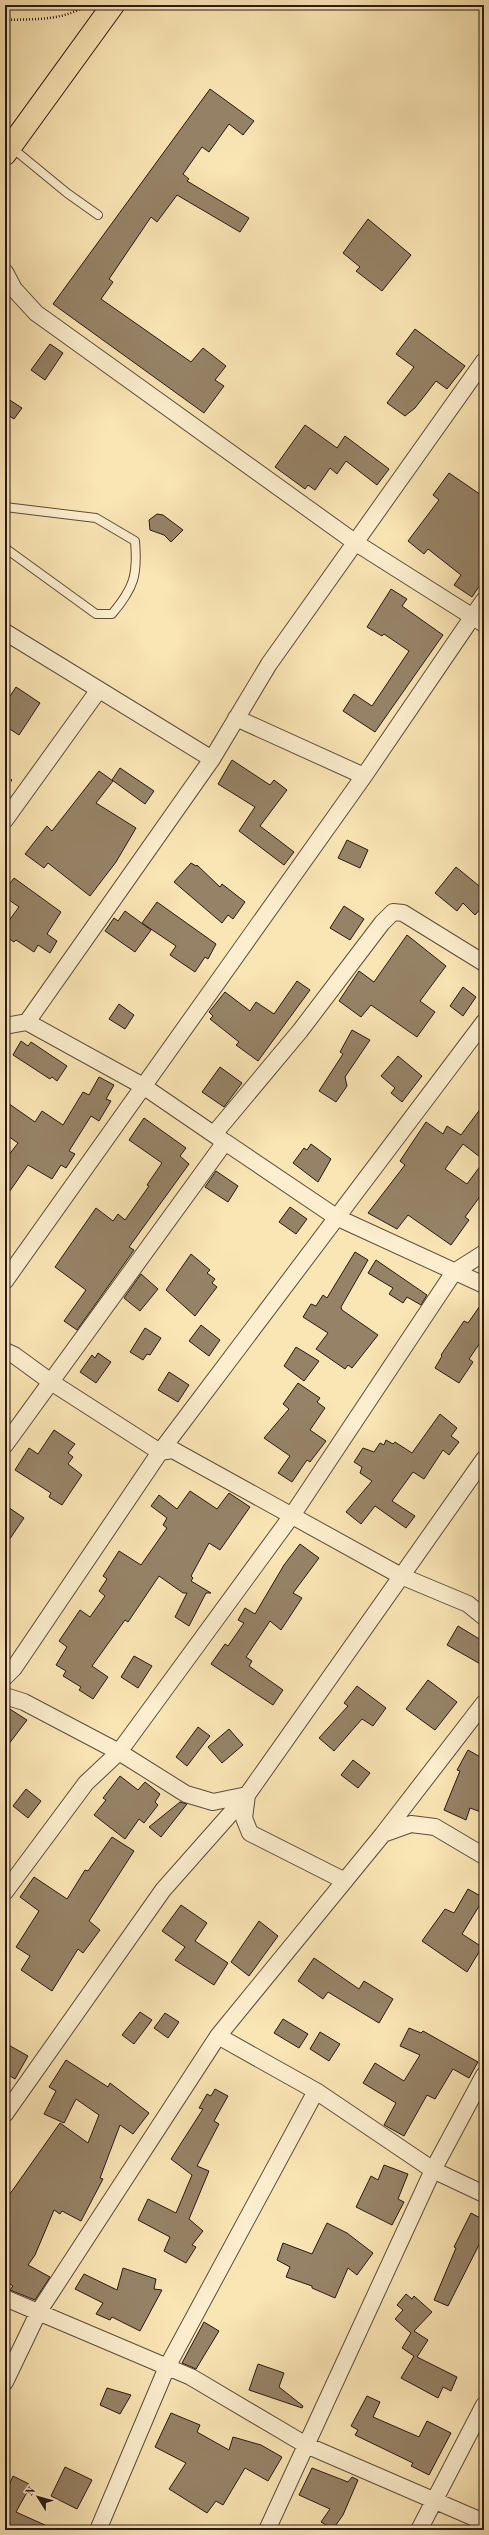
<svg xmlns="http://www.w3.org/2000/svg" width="489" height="2535" viewBox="0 0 489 2535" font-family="'Old Standard TT',serif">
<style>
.building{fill:#968367;stroke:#291914}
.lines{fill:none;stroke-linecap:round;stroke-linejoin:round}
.service-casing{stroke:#5d4c3c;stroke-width:10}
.minor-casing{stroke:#5d4c3c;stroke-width:18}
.primary-casing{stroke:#291914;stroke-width:24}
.path{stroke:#291914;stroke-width:2.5;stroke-dasharray:1 2;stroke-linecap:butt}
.service{stroke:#fceece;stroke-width:8}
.minor{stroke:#fceece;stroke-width:16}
.primary{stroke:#fae5b4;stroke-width:22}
</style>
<rect width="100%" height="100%" fill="#fae5b4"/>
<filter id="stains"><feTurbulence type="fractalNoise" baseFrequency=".005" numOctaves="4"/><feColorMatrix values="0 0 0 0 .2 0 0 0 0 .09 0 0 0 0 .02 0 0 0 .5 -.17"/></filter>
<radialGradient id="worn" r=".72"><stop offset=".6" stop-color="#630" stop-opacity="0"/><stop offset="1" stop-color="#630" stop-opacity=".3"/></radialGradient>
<!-- building -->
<path class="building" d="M210 89 254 121 243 135 229 124 209 152 202 147 183 174 189 179 187 181 249 218 240 232 177 195 157 222 151 217 109 279 113 282 101 299 191 362 203 348 226 366 215 380 224 386 204 413 53 304Z
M368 219 411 255 382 291 356 271 360 267 343 253Z
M415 329 465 366 447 389 436 381 415 408 405 416 387 403 414 367 396 354Z
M50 344 63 353 45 380 31 370Z
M5 397 22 408 14 419 5 413Z
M305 425 337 448 345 436 389 469 377 485 346 461 337 474 330 468 315 490 308 485 305 489 275 467Z
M449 473 484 497V579L472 597 454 585 461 575 428 549 424 554 408 541 439 500 433 495Z
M157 514 163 515 183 530 171 542 164 535 150 530 149 520Z
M391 589 407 599 402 606 443 635 375 732 343 711 354 694 372 706 409 651 384 634 382 636 367 627Z
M16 687 40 703 19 735 5 726V704Z
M232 760 270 785 274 780 287 790 260 826 294 852 284 865 239 831 255 807 218 784Z
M120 768 154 791 145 804 112 780Z
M99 771 113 781 96 803 136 828 116 862 90 896 48 863 44 868 25 854 47 826 52 831Z
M347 840 368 850 360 868 338 858Z
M191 863 196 866 197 865 220 887 222 884 245 902 233 919 228 915 222 923 174 882Z
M456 867 484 890V905L475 915 463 903 457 911 435 893Z
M14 878 61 912 47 934 57 941 50 953 38 945 34 952 16 940 14 942 5 936V926L19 907 5 897V890Z
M157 902 216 944 208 959 205 957 195 972 170 955 176 946 142 923Z
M344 906 364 919 350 940 330 928Z
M125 911 151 930 135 952 105 931 114 918 118 921Z
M407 935 446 966 420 1001 435 1012 417 1037 371 1005 361 1017 339 1001 359 971 374 982Z
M297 981 310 990 258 1061 236 1045 239 1042 210 1019 213 1016 209 1012 225 992 250 1011 256 1002 274 1014Z
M463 987 476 997 463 1016 450 1006Z
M119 1004 134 1015 125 1029 109 1019Z
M352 1030 370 1040 345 1077 347 1086 336 1102 319 1091 343 1054 340 1052Z
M21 1041 28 1046 31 1042 67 1066 57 1081 52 1077 50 1079 13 1055Z
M398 1056 422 1076 402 1102 391 1093 395 1088 381 1076Z
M220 1067 242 1083 224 1107 202 1092Z
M99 1077 114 1085 106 1099 111 1101 99 1121 91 1116 69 1151 75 1154 66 1168 61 1165 52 1179 28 1165 5 1198V1160L18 1143 5 1134V1101L35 1122 42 1111 63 1125 83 1092 89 1095Z
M484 1104V1160L463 1144 445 1169 467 1184 484 1161V1191L465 1217 469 1220 451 1245 408 1215 397 1229 368 1213 405 1165 400 1161 426 1122 443 1134 447 1126 461 1135Z
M144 1118 186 1148 180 1156 189 1164 129 1247 134 1250 77 1330 64 1321 86 1290 55 1267 96 1208 113 1221 118 1214 125 1220 149 1186 147 1185 162 1163 129 1140Z
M311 1144 331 1159 318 1182 293 1163 304 1148 307 1150Z
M216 1171 238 1186 228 1202 205 1187Z
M290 1207 307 1219 296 1234 279 1222Z
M355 1252 368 1260 341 1307 342 1310 378 1335 352 1368 348 1365 345 1369 316 1349 328 1333 303 1317 311 1304 316 1306 323 1295 327 1298Z
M191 1254 210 1270 207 1273 215 1279 212 1283 217 1287 195 1316 166 1290Z
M376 1260 427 1295 421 1305 407 1297 403 1303 389 1294 393 1288 368 1273Z
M141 1274 158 1289 140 1311 124 1298Z
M484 1300V1337L469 1359 473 1362 459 1383 435 1368 442 1356 441 1355 464 1321 468 1323Z
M201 1325 220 1340 209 1356 189 1341Z
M145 1328 161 1338 150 1355 147 1354 143 1360 130 1352Z
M296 1347 319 1361 304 1381 284 1366Z
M98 1353 111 1362 96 1383 80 1372 92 1355 95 1358Z
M169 1372 189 1385 178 1402 158 1390Z
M298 1383 320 1398 317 1402 325 1408 310 1430 326 1441 310 1462 307 1460 292 1482 278 1473 290 1456 264 1438 289 1409 283 1404Z
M440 1414 457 1428 451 1436 459 1442 449 1455 443 1450 424 1479 413 1472 392 1501 415 1516 406 1528 375 1506 361 1524 346 1512 372 1481 360 1473 362 1467 354 1462 363 1448 374 1452 380 1443 384 1445 386 1440 393 1444 395 1442 412 1453Z
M54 1430 75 1444 68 1453 73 1457 68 1464 82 1475 62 1505 49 1497 51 1493 15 1470 29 1448 38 1454Z
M190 1491 217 1509 229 1493 250 1507 220 1550 209 1543 191 1576 193 1578 191 1581 211 1593H206L189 1626 175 1617 187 1593H183L159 1576 128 1622 125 1620 92 1666 108 1677 93 1699 79 1690 81 1687 63 1676 66 1671 56 1665 67 1647 59 1641 80 1610 90 1617 105 1596 99 1591 107 1579 103 1576 119 1551 141 1565 167 1528 163 1525 167 1518 151 1506 159 1495 177 1509Z
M5 1505 24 1518 5 1546Z
M300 1544 319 1558 293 1593 302 1598 281 1630 270 1621 246 1657 252 1661 249 1666 283 1690 273 1705 211 1664 225 1644 228 1646 244 1623 238 1620 245 1608 255 1614 284 1565Z
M458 1626 481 1640 479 1645 484 1649V1666L447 1645Z
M134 1656 152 1666 138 1688 121 1677Z
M428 1680 457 1702 435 1730 406 1709Z
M357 1686 386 1708 373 1726 362 1719 334 1751 319 1738 348 1706 344 1703Z
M5 1706 27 1720 5 1749Z
M198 1727 210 1736 187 1766 176 1757Z
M229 1729 243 1745 222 1763 208 1747Z
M468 1750 484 1759V1813L470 1808 466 1820 444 1810 460 1771 457 1770Z
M353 1760 370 1773 358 1788 341 1775Z
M120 1776 138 1790 145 1782 160 1794 155 1802 158 1805 144 1823 139 1819 125 1839 94 1815 106 1800 103 1798Z
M26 1789 41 1801 28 1818 13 1806Z
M180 1802 187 1804 161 1837 149 1827Z
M112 1837 134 1851 89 1921 100 1930 83 1953 78 1949 52 1991 21 1970 30 1956 16 1947 39 1911 20 1897 34 1877 67 1899 85 1870 88 1871Z
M468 1889 484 1898 462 1934 482 1947 467 1972 422 1941 445 1909 454 1913Z
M181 1905 207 1923 195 1941 228 1963 214 1985 175 1960 185 1947 162 1931Z
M259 1921 278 1936 249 1976 231 1962Z
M314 1958 359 1989 364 1981 393 1999 379 2023 328 1992 323 1999 298 1981Z
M140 2012 152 2020 134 2044 122 2035Z
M165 2013 179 2022 168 2038 154 2028Z
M283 2019 308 2034 299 2048 274 2033Z
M409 2028 421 2033 423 2031 478 2062 469 2078 453 2069 435 2099 427 2095 404 2136 384 2125 396 2103 363 2083 375 2063 404 2081 420 2055 400 2046Z
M320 2032 340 2044 329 2061 310 2049Z
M5 2043 28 2056 15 2079 5 2073Z
M66 2060 108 2087 110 2083 149 2113 133 2134 120 2125 100 2178 103 2179 81 2221 62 2211 60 2214 54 2210 35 2255 28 2265 50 2277 35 2300 10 2290 13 2286 5 2281V2201L60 2123 88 2143 99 2115 76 2099 64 2123 44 2114 56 2091 49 2087Z
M215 2089 228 2096 214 2121 219 2124 197 2166 209 2171 189 2219 203 2231 192 2245 196 2247 186 2263 164 2251 170 2237 138 2220 148 2199 176 2213 192 2175 171 2159 203 2109 199 2108 207 2094 211 2096Z
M384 2165 408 2174 398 2199 404 2202 392 2225 356 2207 371 2176 378 2180Z
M471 2213 484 2220V2235L448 2306 434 2300 456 2248 454 2247Z
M327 2223 347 2233 373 2253 357 2275 348 2268 335 2298 312 2288V2286L286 2277 290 2267 277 2260 283 2243 312 2254Z
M123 2268 156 2279 154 2289 162 2290 140 2331 112 2317 110 2320 96 2314 103 2303 75 2289 84 2274 117 2290Z
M406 2294 412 2299 414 2296 432 2312 414 2331 428 2340 417 2357 457 2377 451 2391 443 2387 438 2398 401 2378 414 2356 402 2348 411 2333 395 2319 403 2310 397 2305Z
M204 2322 219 2331 196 2369 182 2363Z
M258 2364 284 2373 279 2387 303 2406 302 2408 249 2390Z
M107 2388 131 2395 120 2414 100 2405Z
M367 2396 380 2402 373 2417 419 2437 427 2421 451 2433 429 2475 411 2466 413 2463 355 2435 358 2430 351 2426Z
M171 2413 200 2425 197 2432 229 2450 233 2437 261 2445 282 2457 268 2481 245 2468 223 2505 216 2501 207 2513 169 2489 186 2463 155 2447Z
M65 2467 92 2480 77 2509 51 2496Z
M312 2468 348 2482 352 2477 358 2480 343 2515 333 2529 321 2522 330 2509 299 2495Z
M13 2476 31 2485 16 2512 56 2530H5V2495Z"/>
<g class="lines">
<defs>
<path id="service" d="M11 147 67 193 98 215
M5 507 96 518 135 541C138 575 134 588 112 614H96L5 548"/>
<path id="minor" d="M5 272 14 289 36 313 356 543 484 624
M5 632 212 759
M236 718 364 776
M5 820 98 691
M27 1022 143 1086 222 1140
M5 1026 27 1022 212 759 269 664 484 361
M214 1134 300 1031 382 923 393 912 403 913 484 963
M5 1281 364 776 484 600
M5 1351 14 1355 51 1382 160 1452 173 1450 401 1576 468 1604 484 1617
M5 1445 225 1142 336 1217 484 1285
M5 1677 14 1668 160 1452 484 1022
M5 1696 24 1702 119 1752 186 1794 213 1802 247 1795 244 1818 250 1833 345 1881
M383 1834 484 1703
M5 1892 86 1783 119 1752 293 1514 454 1272 484 1253
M218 2036 316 2091 433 2170 484 2194
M5 2114 163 1890 247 1795 484 1459
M5 2298 191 2377 306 2445 484 2522
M5 2382 39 2311 218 2036 383 1834 411 1824 435 1827 484 1856
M98 2530 167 2367 316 2091
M267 2530 433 2170 484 2075
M419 2530 484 2405"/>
<path id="primary" d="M5 154 113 5"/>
</defs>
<!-- service casing -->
<use href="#service" class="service-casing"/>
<!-- minor casing -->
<use href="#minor" class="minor-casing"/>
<!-- primary casing -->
<use href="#primary" class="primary-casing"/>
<!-- path -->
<path class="path" d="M5 20C33 19 63 21 87 5
M5 781 13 780"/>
<!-- service -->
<use href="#service" class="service"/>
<!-- minor -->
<use href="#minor" class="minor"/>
<!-- primary -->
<use href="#primary" class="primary"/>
</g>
<!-- margin -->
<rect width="489" height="2535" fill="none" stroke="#fae5b4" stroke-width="20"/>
<rect x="6" y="6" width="477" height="2523" fill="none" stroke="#291914" stroke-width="2"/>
<rect x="10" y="10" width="469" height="2515" fill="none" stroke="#291914"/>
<!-- north arrow -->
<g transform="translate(38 2497) rotate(307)" stroke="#fceece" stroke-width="3" paint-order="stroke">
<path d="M0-3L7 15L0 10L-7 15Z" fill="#291914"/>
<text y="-6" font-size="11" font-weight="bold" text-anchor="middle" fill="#291914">N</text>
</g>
<rect width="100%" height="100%" filter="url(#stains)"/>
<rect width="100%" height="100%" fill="url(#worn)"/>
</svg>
